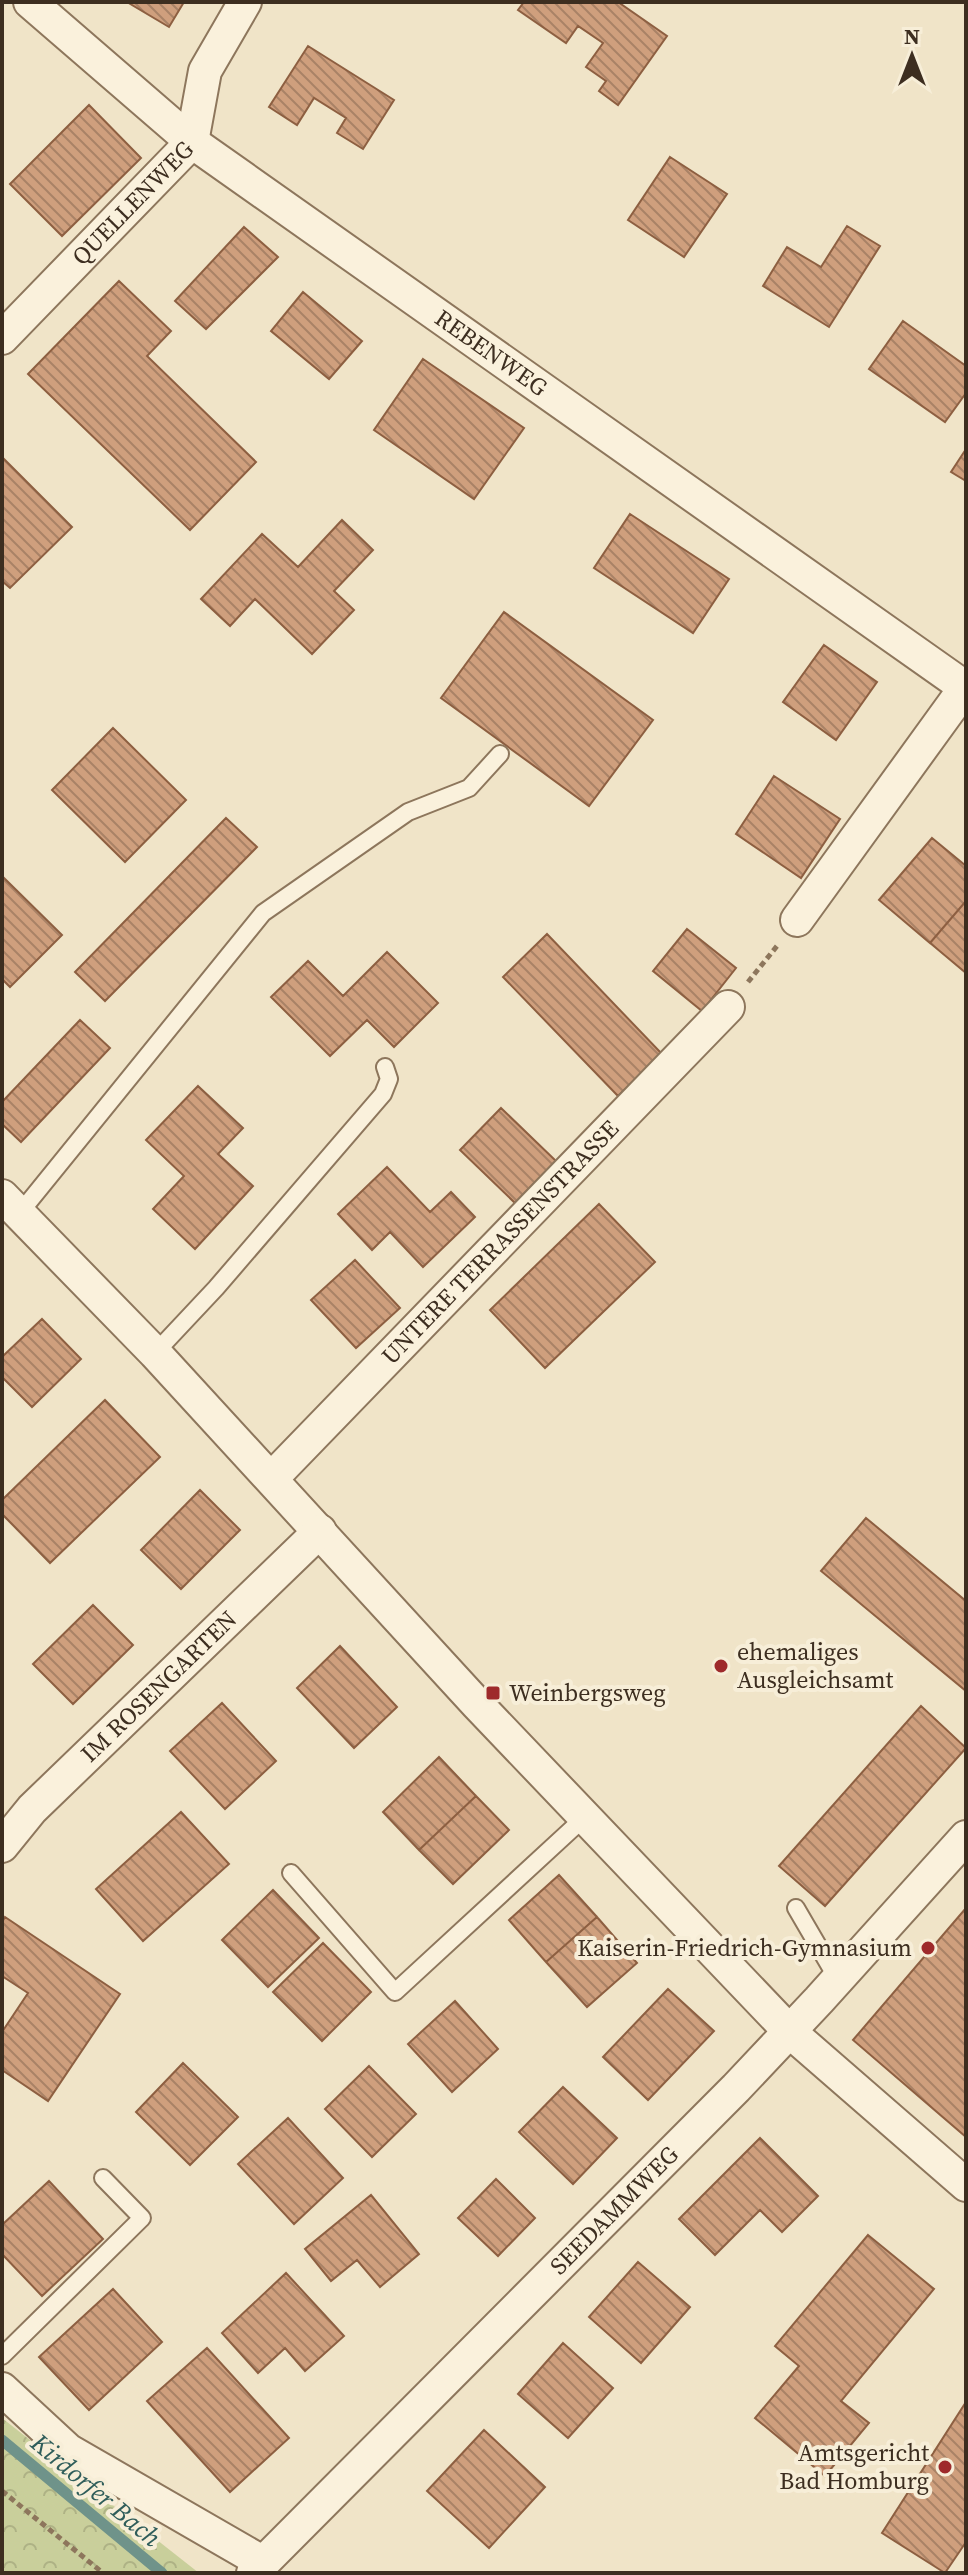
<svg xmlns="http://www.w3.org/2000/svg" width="968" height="2575" viewBox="0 0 968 2575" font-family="'Source Serif 4',serif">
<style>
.park{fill:url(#park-crowns)}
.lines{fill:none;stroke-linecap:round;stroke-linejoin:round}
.stream{stroke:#6f938a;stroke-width:11}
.building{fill:url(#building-back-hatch);stroke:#8d5f41;stroke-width:2}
.service-casing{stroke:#8d765c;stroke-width:20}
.minor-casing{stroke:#8d765c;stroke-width:36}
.path{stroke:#8d765c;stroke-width:5;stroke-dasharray:6 4;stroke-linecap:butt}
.service{stroke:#faf1dc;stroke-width:16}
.minor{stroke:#faf1dc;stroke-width:32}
.poi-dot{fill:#9e2a2b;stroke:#f7eed8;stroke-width:3}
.labels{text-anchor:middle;stroke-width:8;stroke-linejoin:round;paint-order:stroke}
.street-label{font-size:24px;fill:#3d2e20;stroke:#f7eed8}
.poi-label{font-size:24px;fill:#3d2e20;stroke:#f7eed8;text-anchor:start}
.water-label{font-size:26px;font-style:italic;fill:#2f5d5a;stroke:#f7eed8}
</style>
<defs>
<pattern id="park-crowns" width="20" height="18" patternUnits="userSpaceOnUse" patternTransform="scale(2)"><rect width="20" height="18" fill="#c9cf9b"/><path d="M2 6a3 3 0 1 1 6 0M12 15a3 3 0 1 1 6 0" fill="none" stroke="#aeb285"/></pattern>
<pattern id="building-back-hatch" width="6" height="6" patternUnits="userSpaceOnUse" patternTransform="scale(2)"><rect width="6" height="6" fill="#cf9f7d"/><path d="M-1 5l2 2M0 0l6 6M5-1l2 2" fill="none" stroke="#a98266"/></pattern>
</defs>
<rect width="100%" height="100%" fill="#f0e4c8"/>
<!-- park -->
<path class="park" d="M2 2418 199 2573H2Z"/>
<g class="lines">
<!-- stream -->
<path class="stream" d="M2 2440 162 2573"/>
</g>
<!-- building -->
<path class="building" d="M127 2H184L169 27Z
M524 2H618L667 36 618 105 599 91 606 81 586 67 603 43 578 26 566 43 518 10Z
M308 46 394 100 363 149 337 133 346 118 314 98 297 125 269 107Z
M89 105 141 158 62 236 10 184Z
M670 157 727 194 684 257 628 220Z
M847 226 880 246 829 327 763 286 787 247 821 267Z
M244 227 278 257 206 329 175 301Z
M119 281 171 331 147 356 256 462 190 530 28 374Z
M303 292 362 341 329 379 271 331Z
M903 321 966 366V393L945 422 869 369Z
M423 359 524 428 474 499 374 430Z
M966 449V481L951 472Z
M2 457 72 527 10 588 2 581Z
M630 514 729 579 693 633 594 568Z
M342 520 373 550 334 591 354 610 312 654 255 599 230 626 201 599 262 534 298 567Z
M504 612 653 720 589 806 441 698Z
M824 645 877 682 836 740 783 702Z
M113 728 186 800 125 862 52 790Z
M774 776 840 819 801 878 736 834Z
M226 818 257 847 105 1001 75 972Z
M932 838 966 866V901L930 943 879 900Z
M2 876 62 935 10 987 2 979Z
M966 901V973L930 943Z
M687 929 736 968 702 1011 653 971Z
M547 934 662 1054 618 1096 503 977Z
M387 952 438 1003 394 1047 367 1020 330 1056 271 997 308 961 343 996Z
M80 1020 110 1048 21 1142 2 1124V1102Z
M198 1086 243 1128 218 1154 253 1186 195 1249 153 1209 184 1176 146 1140Z
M501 1108 556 1161 515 1203 460 1150Z
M387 1167 430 1212 451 1192 475 1217 423 1267 390 1232 372 1250 338 1214Z
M599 1204 655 1262 545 1368 490 1310Z
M355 1260 400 1308 356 1348 311 1300Z
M42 1319 81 1359 32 1407 2 1377V1357Z
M105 1400 160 1457 50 1563 2 1514V1500Z
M200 1490 240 1530 181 1589 141 1550Z
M866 1518 966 1601V1691L821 1571Z
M93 1605 133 1645 73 1704 33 1664Z
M340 1646 397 1707 354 1748 297 1688Z
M222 1703 276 1761 225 1809 170 1751Z
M921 1706 966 1748 825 1906 779 1866Z
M439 1757 476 1796 419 1850 383 1812Z
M476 1796 509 1830 453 1884 419 1850Z
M181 1812 229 1864 143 1941 96 1889Z
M559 1875 597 1917 546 1962 509 1920Z
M273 1890 319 1938 268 1987 222 1940Z
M966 1908V2137L853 2040Z
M5 1917 120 1994 48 2101 2 2070V2032L28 1993 2 1976V1922Z
M597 1917 637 1963 587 2007 546 1962Z
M323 1943 371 1992 322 2041 273 1992Z
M668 1989 714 2031 648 2100 603 2057Z
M455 2001 498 2049 452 2092 408 2044Z
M183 2063 238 2117 190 2165 136 2112Z
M369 2066 416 2114 372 2157 325 2109Z
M563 2087 617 2138 573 2184 519 2132Z
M288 2118 343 2178 294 2224 238 2164Z
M760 2138 818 2196 782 2232 760 2210 715 2255 679 2219Z
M496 2179 535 2218 498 2256 458 2218Z
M49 2181 103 2239 42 2296 2 2254V2225Z
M371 2195 419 2254 380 2287 357 2260 331 2281 305 2249Z
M868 2235 934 2289 841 2401 869 2423 825 2476 755 2418 799 2366 775 2346Z
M638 2262 690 2307 641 2363 589 2317Z
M286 2273 344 2336 305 2371 285 2348 258 2373 222 2333Z
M113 2289 162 2342 89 2410 39 2357Z
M563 2343 613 2388 568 2438 518 2394Z
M207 2348 289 2438 230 2492 147 2401Z
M966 2402V2542L945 2573 882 2533Z
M484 2430 545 2487 489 2548 427 2491Z"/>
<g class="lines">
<defs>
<path id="service" d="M19 1214 263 913 408 812 469 788 500 754
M155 1353 216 1288 383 1094 389 1079 385 1067
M291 1873 395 1992 586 1816
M796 1908 838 1980
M2 2356 142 2218 103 2178"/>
<g id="minor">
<path id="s1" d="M30 2 192 142 966 688"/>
<path id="s2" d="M2 338 192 142 205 71 245 2"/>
<path d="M797 920 965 688"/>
<path d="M2 1196 155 1353 477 1704 790 2032 966 2185"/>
<path id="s3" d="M272 1478 728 1007"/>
<path id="s4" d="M2 1846 32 1809 320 1531"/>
<path d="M2 2389 68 2450 262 2562"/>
<path id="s5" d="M253 2573 736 2088 819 2000 966 1837"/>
</g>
</defs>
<!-- service casing -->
<use href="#service" class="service-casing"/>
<!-- minor casing -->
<use href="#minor" class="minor-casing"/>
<!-- path -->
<path class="path" d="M748 982 777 946
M2 2491 103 2573"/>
<!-- service -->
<use href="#service" class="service"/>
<!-- minor -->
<use href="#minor" class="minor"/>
</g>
<!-- markers -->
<g class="poi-dot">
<circle cx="721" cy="1666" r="8"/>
<rect x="485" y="1685" width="16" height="16" rx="4"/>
<circle cx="928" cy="1948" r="8"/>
<circle cx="945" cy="2467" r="8"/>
</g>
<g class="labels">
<!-- street labels -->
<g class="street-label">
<text dy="8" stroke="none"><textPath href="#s2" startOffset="188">QUELLENWEG</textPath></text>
<text dy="8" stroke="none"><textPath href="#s1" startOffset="580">REBENWEG</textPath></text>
<text dy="8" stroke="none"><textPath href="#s3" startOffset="328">UNTERE TERRASSENSTRASSE</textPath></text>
<text dy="8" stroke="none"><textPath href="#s4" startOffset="224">IM ROSENGARTEN</textPath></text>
<text dy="8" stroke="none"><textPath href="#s5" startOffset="512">SEEDAMMWEG</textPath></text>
</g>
<!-- poi labels -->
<g class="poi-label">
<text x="737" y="1660">ehemaliges<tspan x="737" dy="28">Ausgleichsamt</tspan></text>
<text x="509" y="1701">Weinbergsweg</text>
<text x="912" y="1956" text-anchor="end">Kaiserin-Friedrich-Gymnasium</text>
<text x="929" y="2461" text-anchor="end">Amtsgericht<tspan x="929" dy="28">Bad Homburg</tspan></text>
</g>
<!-- water labels -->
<g class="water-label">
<text transform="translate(96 2490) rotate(40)" y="9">Kirdorfer Bach</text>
</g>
</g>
<!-- border -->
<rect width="968" height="2575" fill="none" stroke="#3d2e20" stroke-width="8"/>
<!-- north arrow -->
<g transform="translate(912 56)" stroke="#f7eed8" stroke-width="6" paint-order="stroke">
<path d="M0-6L14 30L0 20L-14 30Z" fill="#3d2e20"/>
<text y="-12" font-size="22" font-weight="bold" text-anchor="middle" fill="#3d2e20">N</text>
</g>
</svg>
